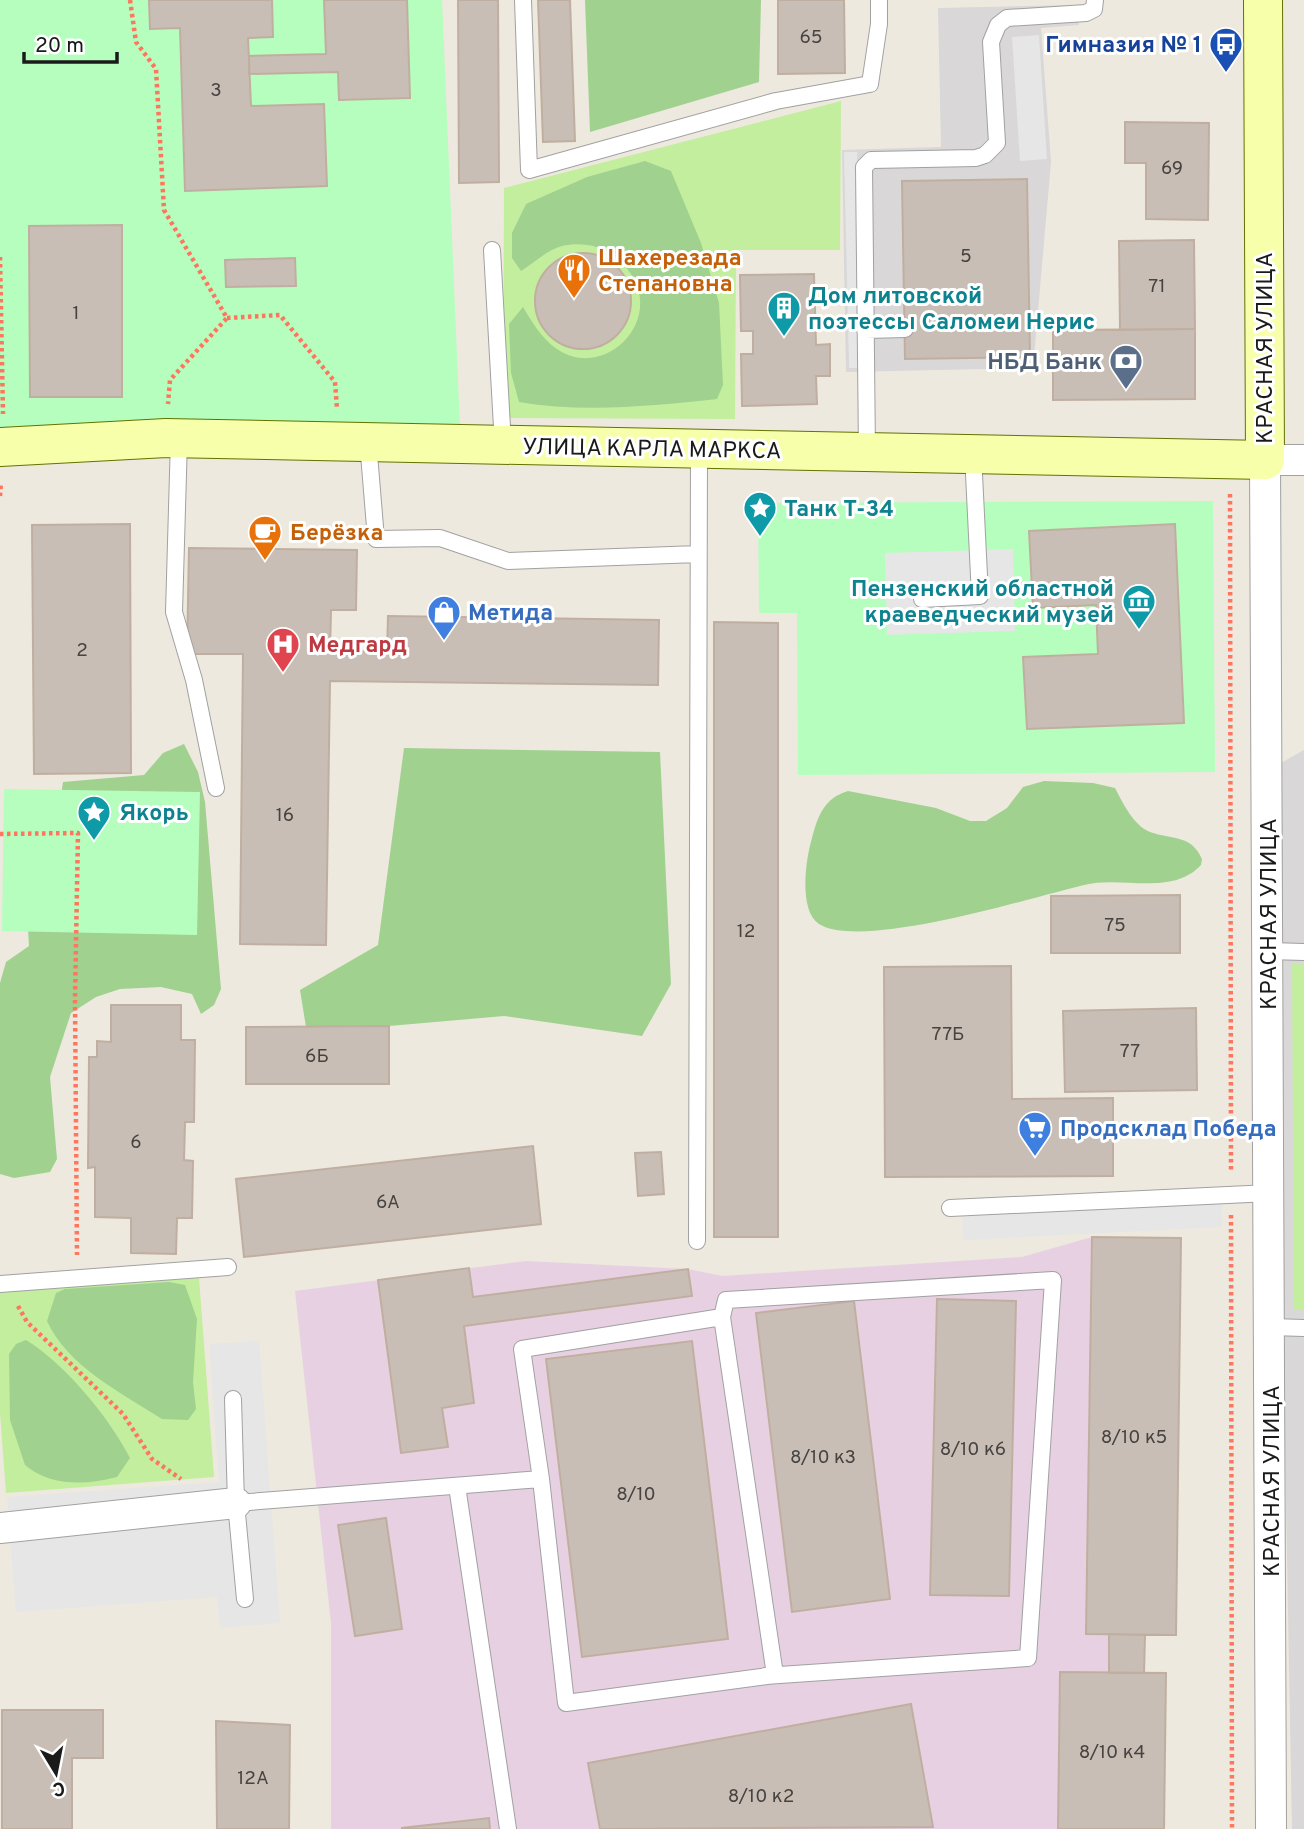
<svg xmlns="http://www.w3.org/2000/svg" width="1304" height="1829" viewBox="0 0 1304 1829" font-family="Overpass,sans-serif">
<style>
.residential{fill:#d9d7d7}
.industrial{fill:#e7d0e2}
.grass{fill:#c2ee9e}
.forest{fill:#a0d18f}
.park{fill:#b5febe}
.parking{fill:#e6e6e6}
.building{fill:#c9beb5;stroke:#c0afa0;stroke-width:2}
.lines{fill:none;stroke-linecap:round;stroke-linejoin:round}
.lane-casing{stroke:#a1a1a1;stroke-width:18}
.street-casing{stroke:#a1a1a1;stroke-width:32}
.secondary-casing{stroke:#627300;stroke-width:40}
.path{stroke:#ff755e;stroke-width:4.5;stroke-dasharray:3.5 3.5;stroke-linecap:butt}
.lane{stroke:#fff;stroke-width:16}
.street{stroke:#fff;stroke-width:30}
.secondary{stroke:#f7ffab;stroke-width:38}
.labels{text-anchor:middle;stroke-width:6;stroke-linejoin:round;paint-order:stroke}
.number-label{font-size:19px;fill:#464341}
.transit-label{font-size:23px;font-weight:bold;fill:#164399;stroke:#fff;text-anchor:end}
.food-label{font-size:23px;font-weight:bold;fill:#c56008;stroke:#fff;text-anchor:start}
.culture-label{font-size:23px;font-weight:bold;fill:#0d838f;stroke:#fff;text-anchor:start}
.street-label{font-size:23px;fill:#1a1a1a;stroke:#fff}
.service-label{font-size:23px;font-weight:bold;fill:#4e5e75;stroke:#fff;text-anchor:end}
.shop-label{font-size:23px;font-weight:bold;fill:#366cbe;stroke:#fff;text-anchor:start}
.health-label{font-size:23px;font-weight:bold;fill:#be3a42;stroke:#fff;text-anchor:start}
</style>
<rect width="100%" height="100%" fill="#ede9de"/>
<!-- residential -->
<path class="residential" d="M1078 5 1079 25 1041 28 1051 162 1033 368 846 372 842 150 941 147 938 8Z
M1304 750V1829H1292L1281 1229V763Z"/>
<!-- industrial -->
<path class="industrial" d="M1092 1237 1181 1238 1176 1635H1145L1144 1673H1166L1164 1829H331V1623L295 1291 526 1261 688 1269 722 1276 1022 1257Z"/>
<!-- grass -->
<path class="grass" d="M841 101 840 250H736L735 419 503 418 504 188Z
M1292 963 1304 965V1309H1294Z
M199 1278 214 1477 6 1493 0 1413V1292Z"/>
<!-- forest -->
<path class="forest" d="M585 0H761L759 82 590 132Z
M645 161 671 171 701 243 719 303 723 385 717 399C651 406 584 413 519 402L511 373 509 324 523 307C532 322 542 339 557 349 609 385 679 307 614 256 601 245 579 242 562 246 547 250 534 263 521 271L512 258V233L526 204 587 177Z
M184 744 198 772 205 802 221 989 214 1005 201 1014 192 994 161 987 120 989 96 997 71 1013 50 1077 57 1159 50 1172 14 1178 0 1174V983L6 962 29 946 27 911 57 824 63 782 144 775 163 753Z
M404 748 660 752 671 984 642 1036 504 1016 389 1026 306 1027 300 990 378 945Z
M1044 781 1093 783 1115 788C1123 803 1133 825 1150 832 1172 840 1191 834 1202 859L1201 865C1171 897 1121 875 1084 885 1033 897 862 951 819 924 798 910 806 858 812 838 818 816 824 798 848 791L936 808 970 821H986L1007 808 1023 787Z
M169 1282 185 1285 197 1319 193 1382 196 1409 188 1420 162 1419C123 1394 67 1366 47 1321L56 1293 65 1289Z
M26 1340C65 1364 109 1417 130 1458L117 1477C87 1485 51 1487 25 1465L10 1420 9 1354 16 1344Z"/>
<!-- park -->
<path class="park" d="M0 0H442L460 428 0 431Z
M1213 501 1215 772 798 775 797 613H759L758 503Z
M4 789 200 792 197 935 2 931Z"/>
<!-- parking -->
<path class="parking" d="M1039 35 1047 159 1020 161 1012 37Z
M844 152H857L862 368H849Z
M1013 549 1015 631 887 635 885 553Z
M1221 1197 1222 1227 963 1240 962 1207Z
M259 1341 280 1623 220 1628 217 1597 16 1612 7 1497 219 1482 209 1344Z"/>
<!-- building -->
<path class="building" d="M149 0H272L273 37 248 38 251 106 324 104 327 186 185 191 180 28 150 29Z
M324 0H407L410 98 339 100 338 72 249 74V56L326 54Z
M458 0H498L499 182 459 183Z
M538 0H570L575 141 543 142Z
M778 0H844L845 73 778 74Z
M1125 122 1209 123 1208 220 1146 219V163H1125Z
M1027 179 1030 357 905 359 902 181Z
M122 225V397H30L29 226Z
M1194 240 1195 329 1120 330 1119 241Z
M535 301a48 48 0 1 1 96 0a48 48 0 1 1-96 0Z
M295 258 296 286 226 287 225 260Z
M814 274 816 345 830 344V376H816L817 404 742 406 741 354H753V331H741L740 275Z
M1195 329V399L1053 400V330Z
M130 524 131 773 34 774 32 525Z
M1175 524 1184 723 1027 729 1023 657 1098 654 1096 605 1033 608 1029 531Z
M189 548 357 550 356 610H331L330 651 387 652 388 616 659 620 658 685 330 681 326 945 240 944 243 654H187Z
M714 622 778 623V1237H714Z
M1180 895V953H1051V896Z
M1011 966 1012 1099 1113 1098V1176L885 1177 884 967Z
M111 1005H181V1040H195L194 1122H185L184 1160 193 1161 192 1218H177L176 1254 131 1253V1218L95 1217V1167L88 1168 89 1057H97V1041L111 1042Z
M1196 1008 1197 1090 1065 1092 1063 1011Z
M389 1026V1084H246V1027Z
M533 1146 541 1224 244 1257 236 1179Z
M661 1152 664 1194 638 1196 635 1153Z
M1092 1237 1181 1238 1176 1635 1086 1634Z
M469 1268 473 1297 688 1269 692 1296 464 1326 474 1403 442 1408 448 1447 401 1453 378 1280Z
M937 1299 1016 1301 1009 1596 930 1595Z
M854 1301 890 1599 792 1612 756 1313Z
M692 1341 728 1639 582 1657 546 1359Z
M386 1518 402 1629 355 1636 338 1525Z
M1109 1634 1145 1635 1144 1673H1109Z
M1060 1672 1166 1673 1164 1829H1058Z
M911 1704 933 1827 600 1829 588 1763Z
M2 1710H103V1758H72V1829H2Z
M216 1721 290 1725 289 1829H217Z
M489 1818 490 1829H402V1828Z"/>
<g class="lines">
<defs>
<path id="lane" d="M523 0 529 170 776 101 870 84 879 24V0
M492 250 503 445
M865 330 905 329
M179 439 174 612 194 680 216 788
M368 442 376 539 440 538 508 561 698 554
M867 452 864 167 871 160 976 158 985 155 997 143 991 42 998 25 1007 18 1086 13 1094 9 1095 0
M922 599 980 596 973 454
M1268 951 1304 952
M950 1208 1270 1193
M697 1241 699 449
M0 1284 228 1267
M722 1317 775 1675 566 1703 541 1479 522 1349Z
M722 1317 726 1300 1053 1280 1028 1658 765 1676
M1271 1327 1304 1328
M233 1399 236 1503 245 1599
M457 1486 508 1829
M236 1503 541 1479"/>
<path id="street" d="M0 1528 236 1503
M1271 1829 1265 460H1304"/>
<path id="secondary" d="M0 447 166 438 1265 460 1263 0"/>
</defs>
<!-- lane casing -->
<use href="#lane" class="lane-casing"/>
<!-- street casing -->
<use href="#street" class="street-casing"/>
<!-- secondary casing -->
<use href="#secondary" class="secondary-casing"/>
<!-- path -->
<path class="path" d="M130 0 136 42 156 69 164 210 227 318 170 380 168 404
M0 257 3 414
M227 318 280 315 335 382 337 409
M1230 494 1231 1172
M0 496 1 482
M0 834 78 833 75 999 77 1255
M1231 1215 1232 1829
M18 1306 27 1322 123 1414 152 1459 181 1479"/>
<!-- lane -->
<use href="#lane" class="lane"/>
<!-- street -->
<use href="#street" class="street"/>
<!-- secondary -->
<use href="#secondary" class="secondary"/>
</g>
<!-- icons -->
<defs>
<symbol id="bus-pin" viewBox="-11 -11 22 30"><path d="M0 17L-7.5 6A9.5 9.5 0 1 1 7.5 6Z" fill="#1a4fb4" stroke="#fff"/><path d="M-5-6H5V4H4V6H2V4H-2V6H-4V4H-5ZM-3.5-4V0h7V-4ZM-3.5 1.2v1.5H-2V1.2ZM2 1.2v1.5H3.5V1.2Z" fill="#fff"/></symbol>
<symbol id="restaurant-pin" viewBox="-11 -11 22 30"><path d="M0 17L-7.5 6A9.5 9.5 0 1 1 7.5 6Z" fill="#e8710a" stroke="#fff"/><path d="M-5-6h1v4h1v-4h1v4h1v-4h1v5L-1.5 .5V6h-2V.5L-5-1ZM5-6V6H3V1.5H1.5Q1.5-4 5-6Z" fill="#fff"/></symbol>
<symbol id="building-pin" viewBox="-11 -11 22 30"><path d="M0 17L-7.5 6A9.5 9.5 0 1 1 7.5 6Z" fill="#0f9aa8" stroke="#fff"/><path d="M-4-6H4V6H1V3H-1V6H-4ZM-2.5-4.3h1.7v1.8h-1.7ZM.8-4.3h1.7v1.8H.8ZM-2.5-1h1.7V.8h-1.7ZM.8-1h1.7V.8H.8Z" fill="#fff"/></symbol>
<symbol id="bank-pin" viewBox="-11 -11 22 30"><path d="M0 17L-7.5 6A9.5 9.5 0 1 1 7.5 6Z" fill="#5c6f8a" stroke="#fff"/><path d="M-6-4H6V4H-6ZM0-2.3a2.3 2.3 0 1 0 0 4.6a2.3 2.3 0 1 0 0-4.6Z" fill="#fff"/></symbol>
<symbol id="sight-pin" viewBox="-11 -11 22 30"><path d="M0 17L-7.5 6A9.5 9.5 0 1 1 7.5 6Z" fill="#0f9aa8" stroke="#fff"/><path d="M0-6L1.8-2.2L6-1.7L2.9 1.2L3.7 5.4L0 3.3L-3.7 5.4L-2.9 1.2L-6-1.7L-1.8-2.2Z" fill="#fff"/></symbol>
<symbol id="cafe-pin" viewBox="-11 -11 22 30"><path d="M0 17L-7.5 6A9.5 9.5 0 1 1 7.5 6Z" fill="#e8710a" stroke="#fff"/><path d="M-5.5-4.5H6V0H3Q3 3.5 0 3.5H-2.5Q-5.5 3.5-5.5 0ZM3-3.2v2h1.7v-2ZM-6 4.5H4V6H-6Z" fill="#fff"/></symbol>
<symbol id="museum-pin" viewBox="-11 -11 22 30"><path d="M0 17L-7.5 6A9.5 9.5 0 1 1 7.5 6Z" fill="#0f9aa8" stroke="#fff"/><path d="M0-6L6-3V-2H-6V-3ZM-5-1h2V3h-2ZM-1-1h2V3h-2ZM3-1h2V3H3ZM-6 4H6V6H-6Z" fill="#fff"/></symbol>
<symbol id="shop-pin" viewBox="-11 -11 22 30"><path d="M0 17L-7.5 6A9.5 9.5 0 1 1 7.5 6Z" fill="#3f7fe0" stroke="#fff"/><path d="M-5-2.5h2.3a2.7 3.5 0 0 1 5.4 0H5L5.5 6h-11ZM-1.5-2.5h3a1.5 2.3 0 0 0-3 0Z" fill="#fff"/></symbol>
<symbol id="hospital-pin" viewBox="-11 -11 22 30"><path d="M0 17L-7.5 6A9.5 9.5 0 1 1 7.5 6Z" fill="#e0444e" stroke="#fff"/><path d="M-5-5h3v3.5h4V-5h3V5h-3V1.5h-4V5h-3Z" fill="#fff"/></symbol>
<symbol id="supermarket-pin" viewBox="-11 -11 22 30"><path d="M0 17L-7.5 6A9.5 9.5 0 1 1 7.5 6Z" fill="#3f7fe0" stroke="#fff"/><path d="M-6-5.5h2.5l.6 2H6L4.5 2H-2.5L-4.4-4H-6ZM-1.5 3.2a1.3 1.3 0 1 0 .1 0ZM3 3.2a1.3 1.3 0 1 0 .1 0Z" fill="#fff"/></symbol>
</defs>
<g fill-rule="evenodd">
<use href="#bus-pin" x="1207" y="25" width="38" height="52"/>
<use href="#restaurant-pin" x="555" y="251" width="38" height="52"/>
<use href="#building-pin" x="765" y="289" width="38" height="52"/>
<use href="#bank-pin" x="1107" y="342" width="38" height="52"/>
<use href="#sight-pin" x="741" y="489" width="38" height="52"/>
<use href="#cafe-pin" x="246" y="513" width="38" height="52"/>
<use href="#museum-pin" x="1120" y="582" width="38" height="52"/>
<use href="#shop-pin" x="425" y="593" width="38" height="52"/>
<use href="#hospital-pin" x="264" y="625" width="38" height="52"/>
<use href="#sight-pin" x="75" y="793" width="38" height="52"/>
<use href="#supermarket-pin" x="1016" y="1109" width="38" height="52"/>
</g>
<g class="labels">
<!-- number labels -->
<g class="number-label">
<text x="811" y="43">65</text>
<text x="216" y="96">3</text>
<text x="1172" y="174">69</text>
<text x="966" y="262">5</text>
<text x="1157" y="292">71</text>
<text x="76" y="319">1</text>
<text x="82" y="656">2</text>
<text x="285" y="821">16</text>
<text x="1115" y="931">75</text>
<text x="746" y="937">12</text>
<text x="948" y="1040">77Б</text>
<text x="1130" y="1057">77</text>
<text x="317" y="1062">6Б</text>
<text x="136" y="1148">6</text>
<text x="388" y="1208">6А</text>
<text x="1134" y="1443">8/10 к5</text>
<text x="973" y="1455">8/10 к6</text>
<text x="823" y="1463">8/10 к3</text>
<text x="636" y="1500">8/10</text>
<text x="1112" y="1758">8/10 к4</text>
<text x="253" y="1784">12А</text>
<text x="761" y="1802">8/10 к2</text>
</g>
<!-- transit labels -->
<g class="transit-label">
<text x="1202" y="52">Гимназия № 1</text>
</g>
<!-- food labels -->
<g class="food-label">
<text x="598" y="265">Шахерезада<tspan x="598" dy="26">Степановна</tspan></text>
<text x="290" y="540">Берёзка</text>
</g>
<!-- culture labels -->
<g class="culture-label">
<text x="808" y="303">Дом литовской<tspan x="808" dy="26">поэтессы Саломеи Нерис</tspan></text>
<text x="784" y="516">Танк Т-34</text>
<text x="1114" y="596" text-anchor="end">Пензенский областной<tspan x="1114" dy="26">краеведческий музей</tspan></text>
<text x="119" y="820">Якорь</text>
</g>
<!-- street labels -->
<g class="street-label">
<text transform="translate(1264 348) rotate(-90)" y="8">КРАСНАЯ УЛИЦА</text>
<text transform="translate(652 448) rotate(1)" y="8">УЛИЦА КАРЛА МАРКСА</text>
<text transform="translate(1268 914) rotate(-90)" y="8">КРАСНАЯ УЛИЦА</text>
<text transform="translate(1271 1481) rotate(-90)" y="8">КРАСНАЯ УЛИЦА</text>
</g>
<!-- service labels -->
<g class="service-label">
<text x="1102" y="369">НБД Банк</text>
</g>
<!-- shop labels -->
<g class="shop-label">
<text x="468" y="620">Метида</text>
<text x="1060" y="1136">Продсклад Победа</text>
</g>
<!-- health labels -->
<g class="health-label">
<text x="308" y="652">Медгард</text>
</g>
</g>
<!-- north arrow -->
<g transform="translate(56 1773) rotate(170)" stroke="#ffffff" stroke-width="5" paint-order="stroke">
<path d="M0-5L12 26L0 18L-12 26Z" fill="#1a1a1a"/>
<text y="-10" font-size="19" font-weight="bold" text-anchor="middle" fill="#1a1a1a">С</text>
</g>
<!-- scale -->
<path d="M24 52v10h93v-10" fill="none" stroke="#1a1a1a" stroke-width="3.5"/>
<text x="35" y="52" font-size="21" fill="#1a1a1a" stroke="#ffffff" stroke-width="5" paint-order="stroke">20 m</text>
</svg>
